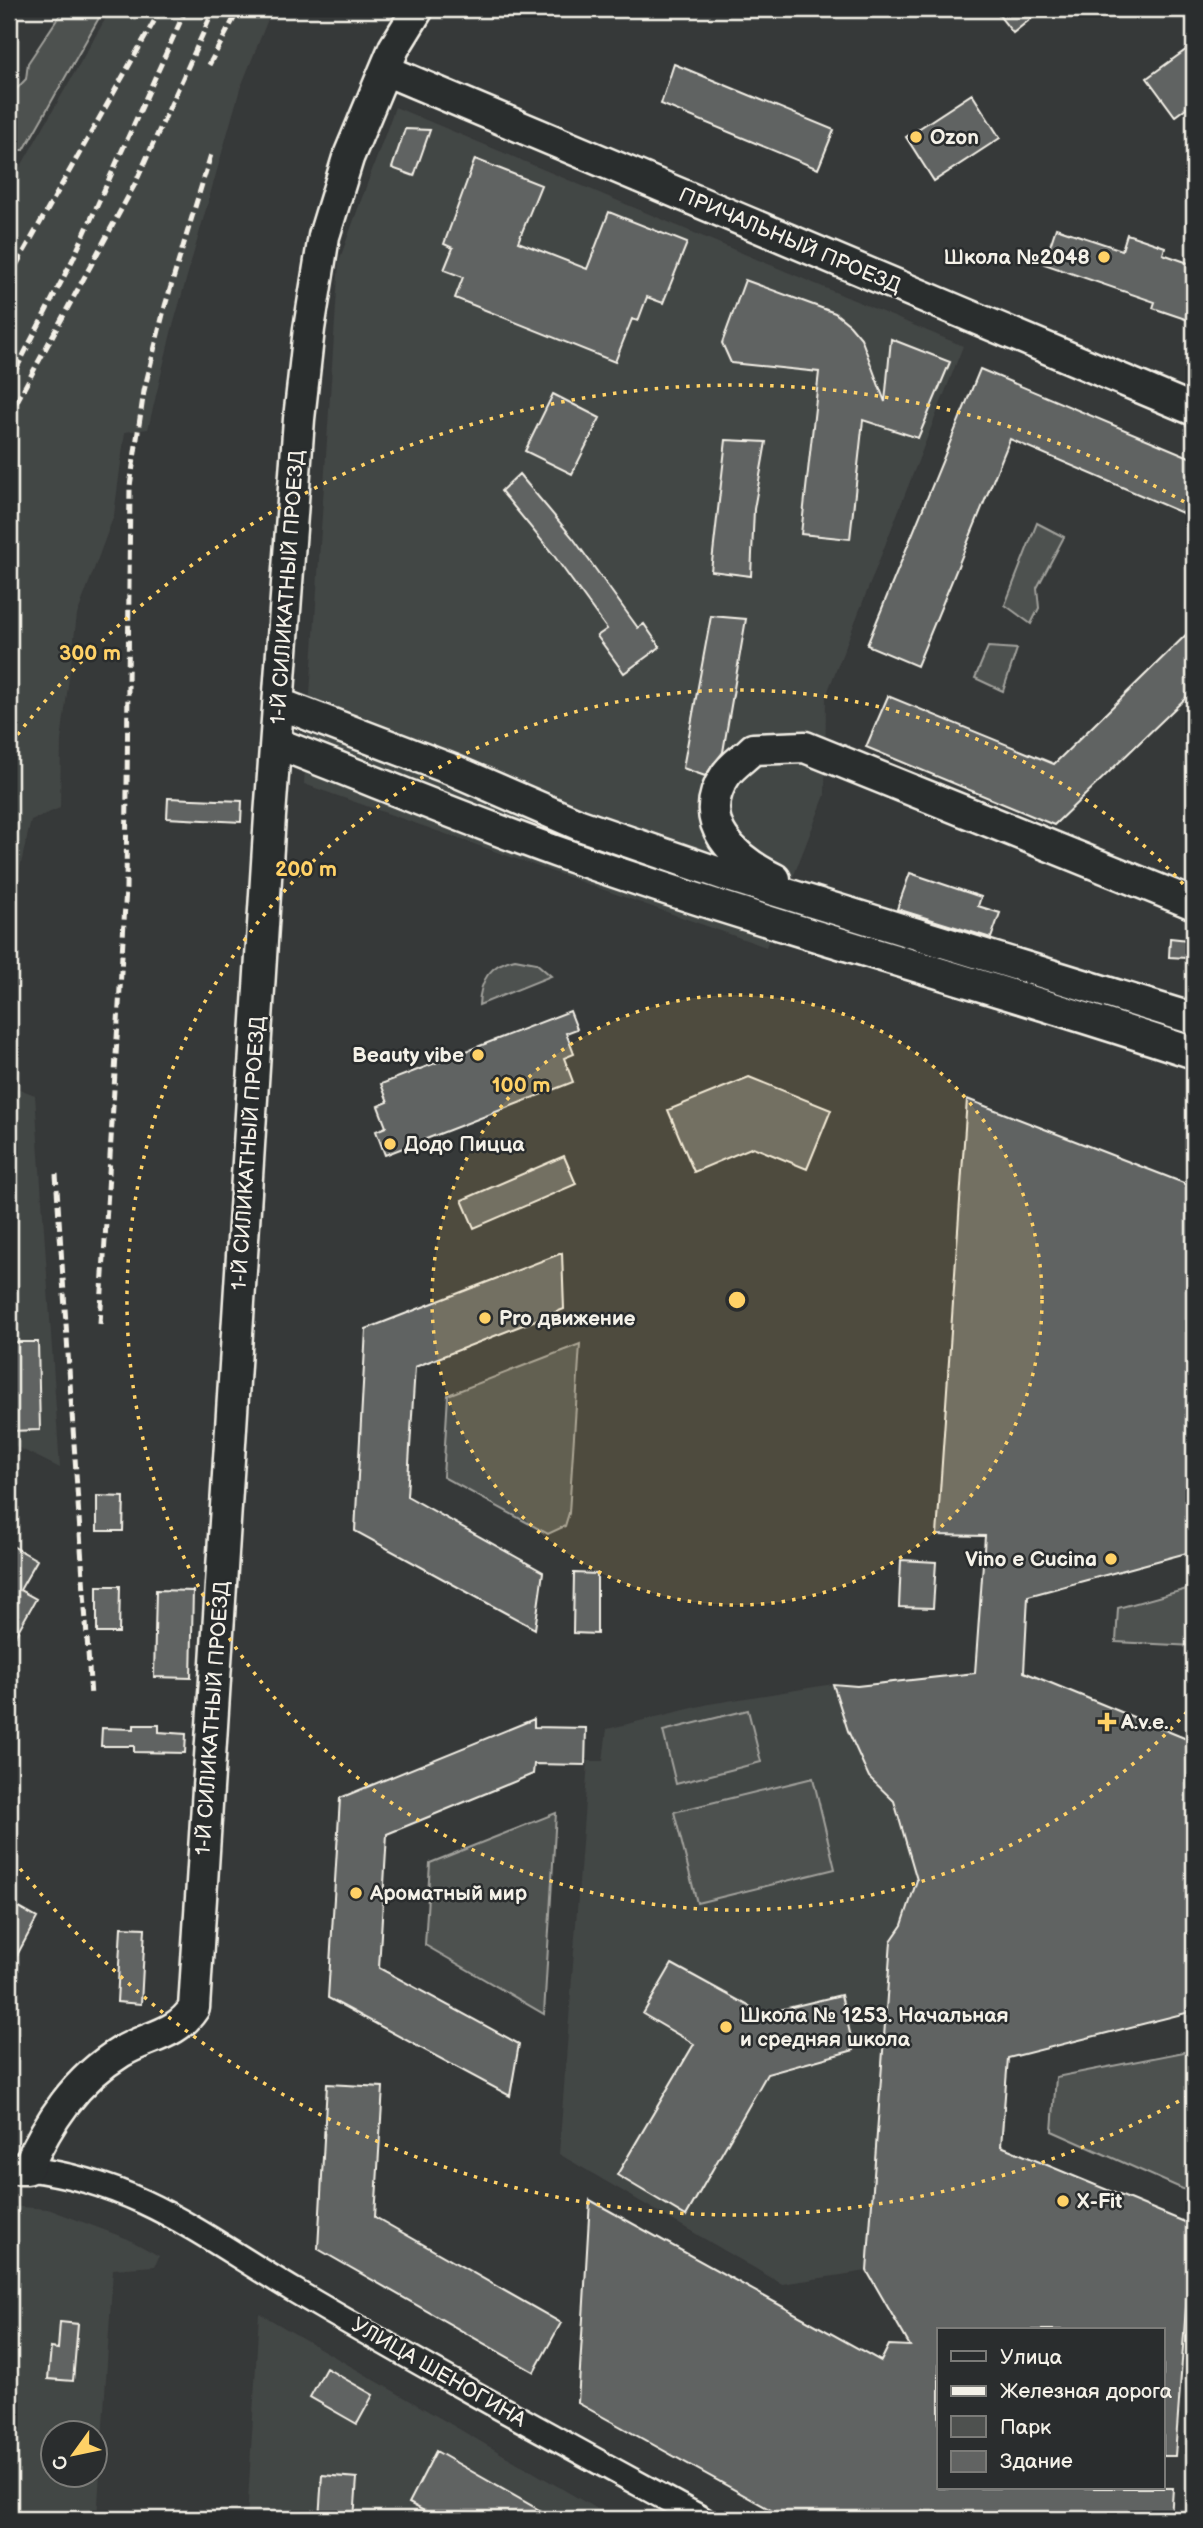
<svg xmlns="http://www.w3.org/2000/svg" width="1203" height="2528" viewBox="0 0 1203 2528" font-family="'Balsamiq Sans',sans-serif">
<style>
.built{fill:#434645;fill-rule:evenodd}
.green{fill:#4e514f;stroke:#a1a19c;stroke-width:2}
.building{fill:#616362;stroke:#f4f1e8;stroke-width:2}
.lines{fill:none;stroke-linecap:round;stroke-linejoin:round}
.minor-casing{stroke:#f4f1e8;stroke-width:28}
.tertiary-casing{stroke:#f4f1e8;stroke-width:35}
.minor{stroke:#2a2d2e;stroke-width:23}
.tertiary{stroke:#2a2d2e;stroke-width:30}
.rail{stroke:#f4f1e8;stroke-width:5;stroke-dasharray:10 5;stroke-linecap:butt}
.ring{fill:none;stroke:#ffd166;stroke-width:3.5;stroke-dasharray:3.5 7}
.poi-dot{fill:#ffd166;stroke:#2a2d2e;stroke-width:2.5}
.labels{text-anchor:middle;stroke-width:5;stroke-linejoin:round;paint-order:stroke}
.poi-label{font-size:21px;font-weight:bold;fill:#f4f1e8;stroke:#2a2d2e;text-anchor:start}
.street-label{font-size:21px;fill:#f4f1e8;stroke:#2a2d2e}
.centre{fill:#ffd166;stroke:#2a2d2e;stroke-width:3.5}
.ring-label{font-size:21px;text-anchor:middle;font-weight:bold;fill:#ffd166;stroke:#2a2d2e;stroke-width:5;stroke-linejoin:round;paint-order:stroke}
</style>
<rect width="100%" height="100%" fill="#363939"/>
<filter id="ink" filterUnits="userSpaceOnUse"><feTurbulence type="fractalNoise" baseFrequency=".0143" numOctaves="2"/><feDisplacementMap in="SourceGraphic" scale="14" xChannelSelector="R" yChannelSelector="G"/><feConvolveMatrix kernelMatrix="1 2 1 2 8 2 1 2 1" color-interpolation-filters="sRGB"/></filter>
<g filter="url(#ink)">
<!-- built -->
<path class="built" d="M111 9H272L240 89 171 333 148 429 125 432 114 515 77 615 61 741 60 808 31 820 9 916V187Z
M395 107 963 346 826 696 825 795 766 947 304 784 339 261Z
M9 968 20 971 9 1005Z
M9 1085 35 1095 60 1468 9 1443Z
M833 1684 848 1731 869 1777 894 1801 917 1880 902 1925 891 1941 867 2271 782 2284 559 2154 588 1761H603L607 1729 709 1704Z
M9 2206 48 2209 128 2239 159 2256 155 2266 113 2269 97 2519H9ZM52 2434H94V2476H52Z
M259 2313 614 2519H247Z"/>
<!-- green -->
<path class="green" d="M64 9H104L24 150H9V97L26 79 28 63Z
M1037 523 1064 537 1037 588 1039 608 1031 624 1005 605Z
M988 647 1017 649 1003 691 975 678Z
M515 959 536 963 551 976 479 1005C480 980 490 964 515 959Z
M580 1344 569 1513 565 1526 548 1534 443 1477 448 1395Z
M1194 1587V1646L1116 1642 1118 1608Z
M748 1710 761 1762 676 1784 663 1731Z
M813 1778 835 1869 697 1903 674 1812Z
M556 1813 544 2014 425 1945 430 1863Z
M1194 2050V2194L1052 2131 1056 2077Z"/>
<!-- building -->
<path class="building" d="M994 9H1043L1013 33Z
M1194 44V102L1175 116 1147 78Z
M674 64 834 130 818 169 661 104Z
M972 94 1000 138 934 181 906 137Z
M405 129 430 130 414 176 392 168Z
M475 159 541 185 518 242 587 269 609 212 687 243 663 303 647 297 638 321 632 319 615 362 455 298 463 277 444 270 453 248 444 244Z
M1056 228 1122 250 1127 234 1165 247 1163 254 1194 265V311L1191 321 1153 308 1155 302 1044 264Z
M745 280 835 313 850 325 861 338 885 402 891 339 950 362 918 438 863 420 850 539 801 534 819 372 731 363 722 343Z
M980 369 1194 459V518L1010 439 917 666 867 645Z
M553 394 600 418 572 474 525 451Z
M726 440 766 442 754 509 751 576 711 571Z
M519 474 573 538 638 628 644 624 660 647 624 673 597 636 607 629 552 553 501 491Z
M711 616 746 619 723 752 705 776 683 768Z
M1194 627V690L1054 825 866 747 888 696 1054 764Z
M168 798 242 801 241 822 167 818Z
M910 873 981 897 978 906 1000 913 991 938 897 909Z
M1170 938 1188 940 1186 958 1169 957Z
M570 1011 577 1029 566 1033 574 1054 564 1058 573 1082 385 1155 376 1131 386 1127 378 1106 388 1102 381 1084Z
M749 1077 831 1110 807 1169 753 1147 694 1172 668 1110Z
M967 1099 1194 1187V1551L1028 1596 1024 1672 1194 1742V2011L1008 2058 1001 2146 1192 2225 1175 2456H1163V2330H939V2488H1173L1171 2519H787L578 2403 590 2200 881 2361 889 2345 910 2346 867 2271 891 1941 902 1925 917 1880 894 1801 869 1777 848 1731 833 1684 857 1686 975 1673 985 1536 937 1535Z
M564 1156 576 1184 474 1228 462 1200Z
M562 1253 564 1309 415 1367 407 1496 543 1572 535 1629 355 1531 366 1329Z
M9 1342H38L40 1430 10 1431Z
M97 1496 124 1497 123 1531H97Z
M9 1544 37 1560 20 1590 36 1599 9 1647Z
M901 1560 936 1562 933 1608 899 1607Z
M574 1573 597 1574V1634L573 1633Z
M97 1586H120L119 1633H97Z
M156 1590 193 1591 191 1678 154 1677Z
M534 1719V1727L586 1728 585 1765 534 1764 533 1774 387 1834 379 1968 519 2044 510 2096 328 1998 340 1798Z
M134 1725H159V1732L186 1734 185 1753 134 1752V1746H101L102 1728 134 1729Z
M9 1902 37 1918 9 1970Z
M121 1927 145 1928 141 2004 117 2002Z
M672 1964 763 2014 841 1995 854 2050 767 2074 686 2216 617 2175 694 2044 643 2014Z
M327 2084 383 2087 375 2217 561 2323 534 2372 318 2249Z
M60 2322 78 2324 73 2381 48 2379 51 2348 58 2349Z
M326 2368 373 2395 357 2424 310 2397Z
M436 2451 555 2519H439L409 2503Z
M322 2475 357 2478 354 2519H319Z"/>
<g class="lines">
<defs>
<path id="minor" d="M27 2169C137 2181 204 2237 295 2291 429 2370 566 2444 703 2519"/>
<path id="tertiary" d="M385 70 1194 410
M280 704 453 770 580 825 728 876 1194 1019
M276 743C372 780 467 820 563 854 770 927 985 983 1194 1053
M775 879C736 860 693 823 725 776 731 766 744 758 753 749L805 747 1194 904
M9 2169H27C48 2122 76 2079 121 2052 148 2036 177 2035 194 2008L270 816 299 419 309 329 324 236 348 158 394 48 418 9"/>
</defs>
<!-- minor casing -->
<use href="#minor" class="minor-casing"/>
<!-- tertiary casing -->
<use href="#tertiary" class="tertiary-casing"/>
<!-- minor -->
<use href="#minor" class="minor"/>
<!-- tertiary -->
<use href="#tertiary" class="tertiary"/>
<!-- rail -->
<path class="rail" d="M209 65 239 9
M9 278 161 9
M9 383 73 259 186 9
M9 416 135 184 214 9
M56 1174 91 1697
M100 1324 126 888 130 486 144 391 165 306 212 151"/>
</g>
</g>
<!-- distance rings -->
<circle cx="737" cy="1300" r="305" fill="#ffd166" fill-opacity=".12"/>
<g class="ring">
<circle cx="737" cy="1300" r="305"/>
<path d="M1194 1704A610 610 0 1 1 1194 896"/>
<path d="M1188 2096A915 915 0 0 1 11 1857M11 743A915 915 0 0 1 1188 504"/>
</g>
<!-- markers -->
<g class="poi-dot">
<circle cx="916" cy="137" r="7"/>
<circle cx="1104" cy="257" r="7"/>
<circle cx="478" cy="1055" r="7"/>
<circle cx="390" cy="1144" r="7"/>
<circle cx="485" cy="1318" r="7"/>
<circle cx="1111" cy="1559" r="7"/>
<path d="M1103.5 1711.5h7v7h7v7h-7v7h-7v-7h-7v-7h7z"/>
<circle cx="356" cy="1893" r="7"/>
<circle cx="726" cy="2027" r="7"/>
<circle cx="1063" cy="2201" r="7"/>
</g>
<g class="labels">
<!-- poi labels -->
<g class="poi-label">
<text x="930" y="144">Ozon</text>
<text x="1090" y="264" text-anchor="end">Школа №2048</text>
<text x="464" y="1062" text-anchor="end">Beauty vibe</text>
<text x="404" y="1151">Додо Пицца</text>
<text x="499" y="1325">Pro движение</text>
<text x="1097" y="1566" text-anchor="end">Vino e Cucina</text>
<text x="1121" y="1729">A.v.e.</text>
<text x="370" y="1900">Ароматный мир</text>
<text x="740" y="2022">Школа № 1253. Начальная<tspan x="740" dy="24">и средняя школа</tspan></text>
<text x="1077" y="2208">X-Fit</text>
</g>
<!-- street labels -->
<g class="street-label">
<text transform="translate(790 240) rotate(23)" y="7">ПРИЧАЛЬНЫЙ ПРОЕЗД</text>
<text transform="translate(287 587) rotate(-86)" y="7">1-Й СИЛИКАТНЫЙ ПРОЕЗД</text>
<text transform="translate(248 1153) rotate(-86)" y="7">1-Й СИЛИКАТНЫЙ ПРОЕЗД</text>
<text transform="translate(212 1718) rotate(-86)" y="7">1-Й СИЛИКАТНЫЙ ПРОЕЗД</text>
<text transform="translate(439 2372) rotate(30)" y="7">УЛИЦА ШЕНОГИНА</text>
</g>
</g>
<circle cx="737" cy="1300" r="10" class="centre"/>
<g class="ring-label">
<text x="90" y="660">300 m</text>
<text x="306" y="876">200 m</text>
<text x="521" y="1092">100 m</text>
</g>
<!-- margin -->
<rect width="1203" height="2528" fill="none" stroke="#2a2d2e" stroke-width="35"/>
<rect x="18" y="18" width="1168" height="2493" fill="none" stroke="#f4f1e8" stroke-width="2.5" filter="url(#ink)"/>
<!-- legend -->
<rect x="937" y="2328" width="228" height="161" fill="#2a2d2e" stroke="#7b7b78" stroke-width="2"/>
<rect x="951" y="2351" width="35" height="10" fill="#2a2d2e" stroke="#7b7b78" stroke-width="2"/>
<text x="1000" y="2364" font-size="21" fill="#f4f1e8">Улица</text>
<rect x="951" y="2386" width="35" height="10" fill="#f4f1e8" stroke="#7b7b78" stroke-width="2"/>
<text x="1000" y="2398" font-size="21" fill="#f4f1e8">Железная дорога</text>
<rect x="951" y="2416" width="35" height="21" fill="#4e514f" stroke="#7b7b78" stroke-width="2"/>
<text x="1000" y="2434" font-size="21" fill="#f4f1e8">Парк</text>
<rect x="951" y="2451" width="35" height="21" fill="#616362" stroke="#7b7b78" stroke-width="2"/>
<text x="1000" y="2468" font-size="21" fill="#f4f1e8">Здание</text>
<!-- north arrow -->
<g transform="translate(74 2454) rotate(237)"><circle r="33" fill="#2a2d2e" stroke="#7b7b78" stroke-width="2"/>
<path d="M0-5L12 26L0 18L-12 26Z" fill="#ffd166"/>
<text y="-10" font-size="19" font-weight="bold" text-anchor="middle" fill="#f4f1e8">С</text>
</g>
</svg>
